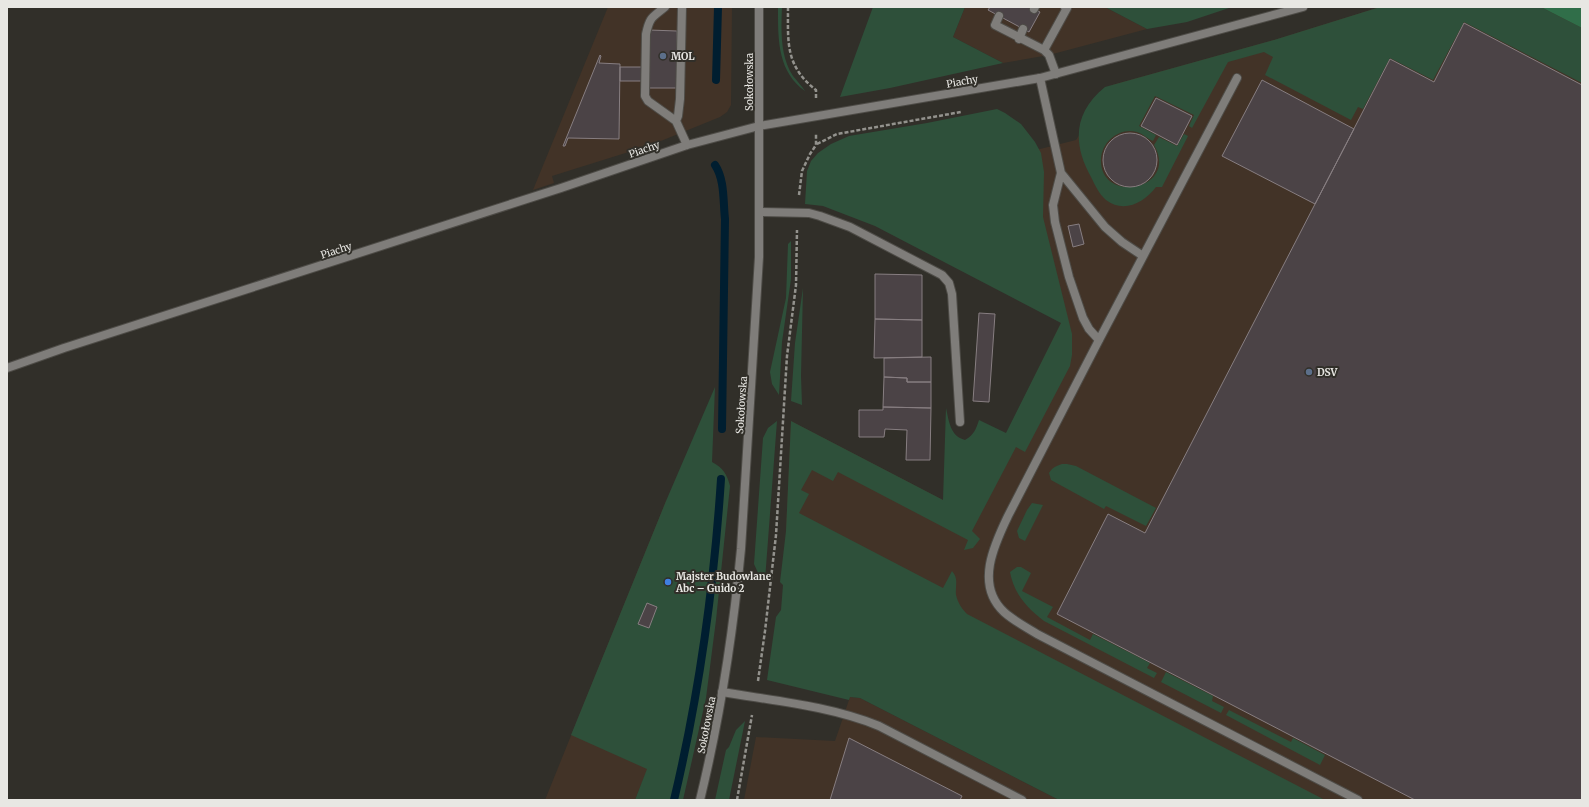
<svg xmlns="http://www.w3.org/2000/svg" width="1589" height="807" viewBox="0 0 1589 807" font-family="Merriweather,serif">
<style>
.commercial{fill:#423327}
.green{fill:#2e503a}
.forest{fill:#306e49}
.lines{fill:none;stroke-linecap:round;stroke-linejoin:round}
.stream{stroke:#001e30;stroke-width:8}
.building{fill:#4b4346;stroke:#877e81}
.service-casing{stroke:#4e4c47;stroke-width:10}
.minor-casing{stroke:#4e4c47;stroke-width:10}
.tertiary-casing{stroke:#4e4c47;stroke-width:10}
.path{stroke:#93928d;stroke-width:2.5;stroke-dasharray:4 2;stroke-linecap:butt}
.service{stroke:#7f7d7a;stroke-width:8}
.minor{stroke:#7f7d7a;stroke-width:8}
.tertiary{stroke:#7f7d7a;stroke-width:8}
.service-dot{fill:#5c6f8a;stroke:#312f29;stroke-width:1.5}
.shop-dot{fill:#3f7fe0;stroke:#312f29;stroke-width:1.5}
.labels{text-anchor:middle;stroke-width:4;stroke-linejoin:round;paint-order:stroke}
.poi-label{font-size:10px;font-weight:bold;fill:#e8e7e3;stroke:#312f29;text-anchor:start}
.street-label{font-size:10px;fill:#e8e7e3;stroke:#312f29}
</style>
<rect width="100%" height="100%" fill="#312f29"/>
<!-- commercial -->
<path class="commercial" d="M608 7H732L731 105 727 112 720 117 651 145 552 176 554 183 533 190Z
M965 7H1105L1147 29 1049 55 1003 63 953 37Z
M1380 7H1541L1582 28V800H1294L786 531 791 421 943 500 1006 434 1061 323 1028 152 1076 140 1112 85 1274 40Z
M666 501 696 651 635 800H545Z
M850 697 860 698 1059 800H744L756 737 835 741Z"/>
<!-- green -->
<path class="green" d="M778 7H782C781 30 780 56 793 76 797 81 801 85 805 91 777 71 778 38 778 7Z
M873 7H965L953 37 1003 63 890 88 840 97Z
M1105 7H1232L1187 22 1147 29Z
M1380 7H1541L1582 28V83L1464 22 1433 80 1390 58 1363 109 1358 107 1351 120 1265 75 1273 57 1264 52 1228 62 1192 128 1189 126 1194 115 1155 96 1139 126 1156 135 1153 141C1147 139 1144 134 1137 132 1120 127 1102 141 1101 159 1099 205 1180 190 1154 145L1159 137 1177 146 1184 134 1188 136 1162 187H1156C1145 202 1124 214 1106 200 1099 194 1095 185 1091 177 1072 143 1074 112 1105 87L1274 40Z
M997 109 1005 113 1021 124 1035 142 1041 153 1044 172 1043 217 1072 334V355L1070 366 1025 452 1016 447 972 531 980 539 973 548 964 550 968 540 838 472 833 481 812 470 801 490 809 494 799 513 943 588 952 571C959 579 955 586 956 595 958 603 962 609 967 614L1325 800H1059L860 698 850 697 849 700 767 680 776 617 781 610 783 585 780 582 786 531 791 421 943 500 946 408C949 421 950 436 965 440 974 435 976 429 979 420L1006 433 1061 323 875 226 823 206 805 204 807 171 811 161 818 153 831 144 849 136 927 123Z
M791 241V279L782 342 779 395 772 384 770 372 786 298 788 244Z
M803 288 801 376 802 405 791 401 795 343Z
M715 387 712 462C723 468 727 474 730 486L716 620 706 698 683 800H635L647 769 571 735 666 501Z
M777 421 765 580 759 575 754 564 763 438 768 428Z
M1062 464H1067L1076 466 1156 508 1146 526 1106 506 1104 509 1051 480 1049 473C1053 467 1056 466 1062 464Z
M1032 503 1043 505 1025 541 1019 538 1017 531 1027 510Z
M1017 567H1021L1031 573 1022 591 1053 607 1047 617 1090 640 1093 634 1150 663 1147 668 1157 673 1154 678 1044 621C1027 608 1014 594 1010 572Z
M1166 672 1213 696 1212 701 1224 707 1221 713 1161 682Z
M1229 710 1291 742 1293 738 1325 755 1320 765 1226 715Z
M745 721 729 800H715L726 750 729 747 736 730Z"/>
<!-- forest -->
<path class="forest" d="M1541 7H1582V28Z"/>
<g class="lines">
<!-- stream -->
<path class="stream" d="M716 80 718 7
M715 165C725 180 723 202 725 219L722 429
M674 800C699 695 714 586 721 479"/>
</g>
<!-- building -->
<path class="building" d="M990 7H1030L1040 12 1029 32 988 10Z
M1464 23 1582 85V800H1415L1057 614 1108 514 1145 533 1390 59 1434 82Z
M649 30 677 31V88H648Z
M600 55 601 56 599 63 620 64 619 139 568 138 565 146H563Z
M620 67H648V81H620Z
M1262 80 1354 129 1315 204 1222 156Z
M1156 98 1192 116 1177 145 1141 126Z
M1103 160a27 27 0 1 1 54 0a27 27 0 1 1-54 0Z
M1079 224 1084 244 1073 247 1068 226Z
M875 274 922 275V320L875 319Z
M979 313 995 314 989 402 973 401Z
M875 319 922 320V357L874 358Z
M931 357V382H907V378L884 377V358Z
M884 377 907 378V382H931V408L883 407Z
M883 407 931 408 930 460H906L907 430 885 429 884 437H859V410H883Z
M647 603 657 607 649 628 638 624Z
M849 738 962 796 960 800H830Z"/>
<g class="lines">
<defs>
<path id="service" d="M665 7C652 18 650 16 646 34L645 96 648 101 676 121
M682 7 680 99 678 116 676 121 687 145
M1034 9 1035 7
M999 16 995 25 1044 50 1049 55 1056 74
M1019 39 1023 29
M1044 50 1067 8 1065 7
M1040 78 1061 173 1053 205 1055 222 1069 277 1083 318 1089 329 1099 340
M1237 78 1099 340 1008 516C994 545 975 585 1004 612 1014 621 1026 627 1037 634L1358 800
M1061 173 1105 227 1122 242 1143 256
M760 212 809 213 820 216 850 227 942 275 949 283 952 294 960 422
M7 368 64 348 561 188 687 145 759 126
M722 692C775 701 830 706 879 726L1022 800"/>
<path id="minor" d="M759 126 1040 78 1303 7"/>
<path id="tertiary" d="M700 800C720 718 733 634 741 549L759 257V7"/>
</defs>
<!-- service casing -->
<use href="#service" class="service-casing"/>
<!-- minor casing -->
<use href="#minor" class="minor-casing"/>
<!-- tertiary casing -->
<use href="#tertiary" class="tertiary-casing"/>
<!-- path -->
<path class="path" d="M788 7C788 42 785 66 816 90V99
M817 144 837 134 961 112
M799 195 802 171 810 154 816 145V134
M758 681 765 631 776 535 787 356 796 285 797 230
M737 800 752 715"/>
<!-- service -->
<use href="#service" class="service"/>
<!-- minor -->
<use href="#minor" class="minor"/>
<!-- tertiary -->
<use href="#tertiary" class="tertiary"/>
</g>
<!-- markers -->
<g class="service-dot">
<circle cx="663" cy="56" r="4"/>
<circle cx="1309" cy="372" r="4"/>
</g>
<circle class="shop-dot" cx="668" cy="582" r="4"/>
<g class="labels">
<!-- poi labels -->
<g class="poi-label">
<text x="671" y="60">MOL</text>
<text x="1317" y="376">DSV</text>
<text x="676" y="580">Majster Budowlane<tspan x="676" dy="12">Abc – Guido 2</tspan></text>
</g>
<!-- street labels -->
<g class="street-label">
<text transform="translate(962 81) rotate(-10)" y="4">Piachy</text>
<text transform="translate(749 82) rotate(-90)" y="4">Sokołowska</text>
<text transform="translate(644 149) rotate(-19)" y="4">Piachy</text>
<text transform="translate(336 250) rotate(-18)" y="4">Piachy</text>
<text transform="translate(741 405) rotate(-86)" y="4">Sokołowska</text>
<text transform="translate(706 725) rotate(-79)" y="4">Sokołowska</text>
</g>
</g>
<!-- border -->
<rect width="1589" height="807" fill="none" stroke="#e8e7e3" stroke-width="16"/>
</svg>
